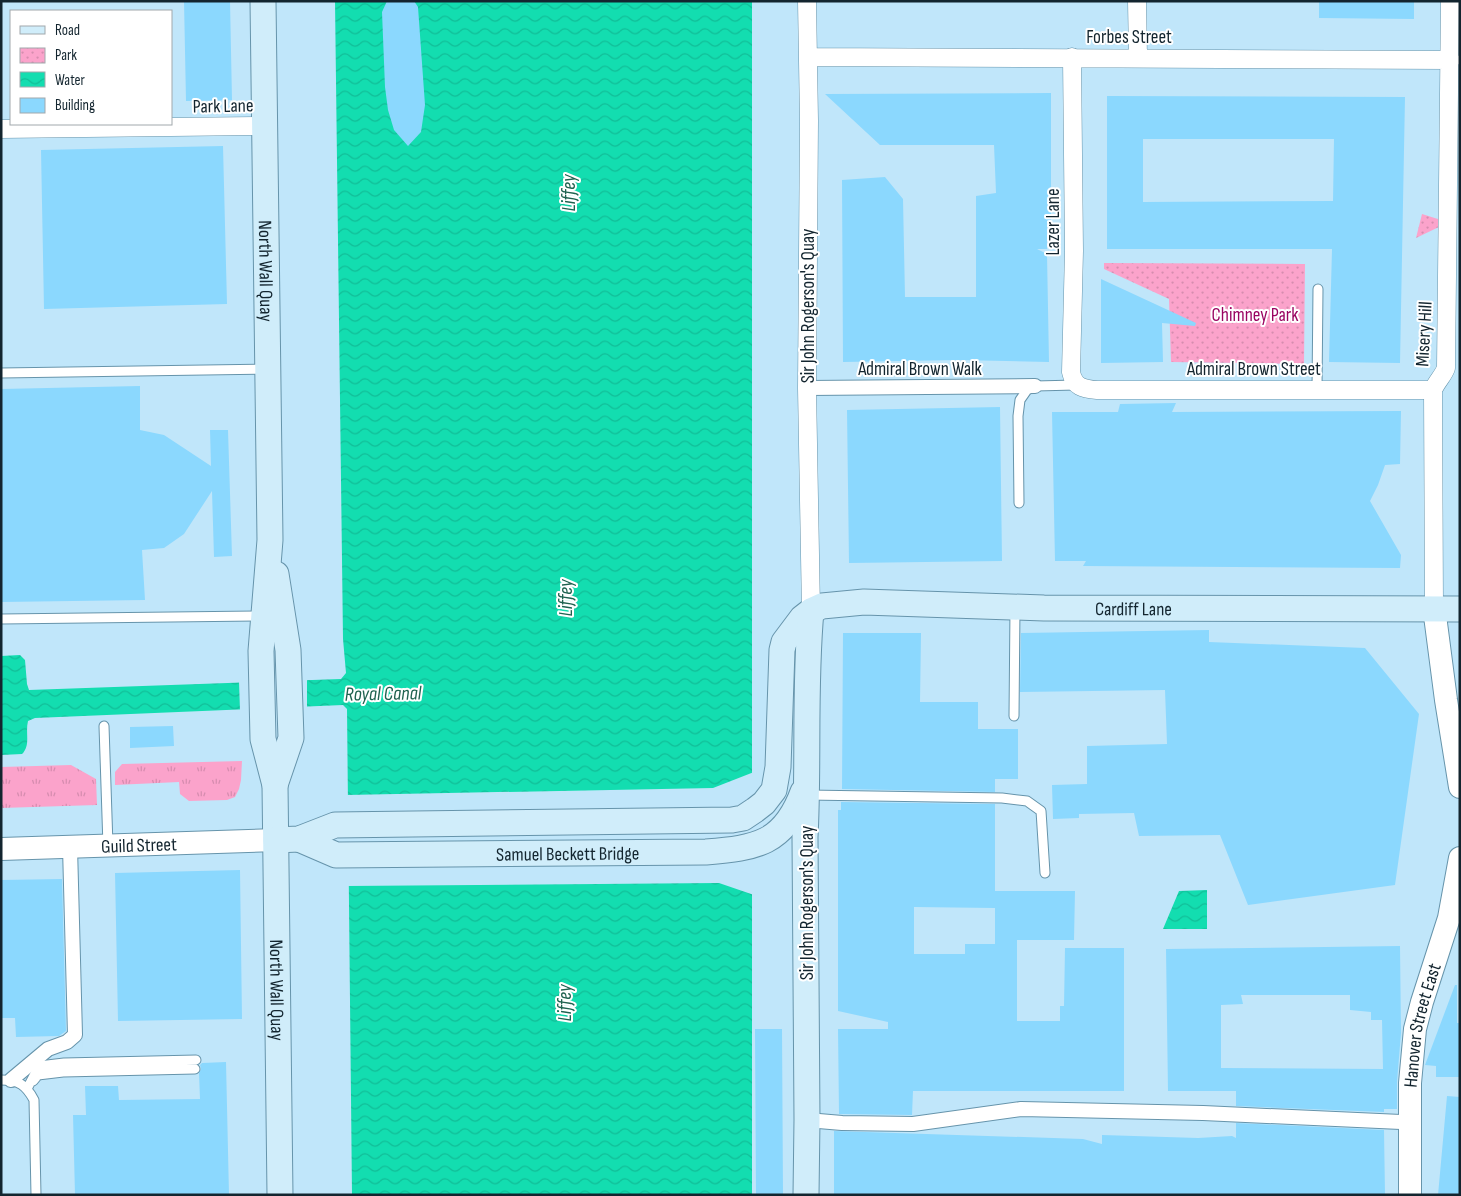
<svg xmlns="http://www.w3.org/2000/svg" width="1461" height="1196" viewBox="0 0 1461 1196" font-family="'Sofia Sans Condensed',sans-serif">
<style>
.grass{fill:url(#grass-tufts)}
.park{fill:url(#park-dots)}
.water{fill:url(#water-waves)}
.pier{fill:#c0e6fa}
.building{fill:#8bd8fe;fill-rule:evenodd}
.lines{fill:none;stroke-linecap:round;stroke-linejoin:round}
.service-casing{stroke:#6694ab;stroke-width:11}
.pedestrian-casing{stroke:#6694ab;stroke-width:16}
.minor-casing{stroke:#6694ab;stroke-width:19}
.tertiary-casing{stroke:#6694ab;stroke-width:24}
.secondary-casing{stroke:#6694ab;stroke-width:27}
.service{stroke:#fff;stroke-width:9}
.pedestrian{stroke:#fff;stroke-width:14}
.minor{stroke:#fff;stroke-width:18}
.tertiary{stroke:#fff;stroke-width:22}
.secondary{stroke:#d0edfa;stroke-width:25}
.labels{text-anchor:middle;stroke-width:4;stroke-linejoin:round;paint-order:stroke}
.street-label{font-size:19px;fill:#13252f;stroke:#fff}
.park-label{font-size:19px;fill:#990561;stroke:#fff}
.water-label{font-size:20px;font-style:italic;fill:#1f624f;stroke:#fff}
</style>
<defs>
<pattern id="grass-tufts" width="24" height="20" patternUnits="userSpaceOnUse" patternTransform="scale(1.25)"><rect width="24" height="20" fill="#fba3cb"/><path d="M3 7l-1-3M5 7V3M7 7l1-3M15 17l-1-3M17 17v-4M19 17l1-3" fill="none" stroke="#d68caf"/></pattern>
<pattern id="park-dots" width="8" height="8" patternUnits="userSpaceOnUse" patternTransform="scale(1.25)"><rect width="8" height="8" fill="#fba3cb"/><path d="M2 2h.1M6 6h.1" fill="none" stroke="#d68caf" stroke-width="1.8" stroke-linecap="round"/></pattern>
<pattern id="water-waves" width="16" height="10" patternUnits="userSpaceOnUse" patternTransform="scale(1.25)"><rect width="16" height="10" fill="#13ddb0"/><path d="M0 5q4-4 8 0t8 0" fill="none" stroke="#11be98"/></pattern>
</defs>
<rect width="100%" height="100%" fill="#c0e6fa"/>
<!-- grass -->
<path class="grass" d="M242 761 241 780 239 789 235 797 227 800 189 801 180 794 179 782 115 785V772L122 764Z
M71 765 96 779 97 805 1 808V767Z"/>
<!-- park -->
<path class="park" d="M1422 214 1441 220V226L1416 238Z
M1104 263 1305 264 1304 364 1171 362 1169 299 1104 269Z"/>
<!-- water -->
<path class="water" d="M335 1H752V1195H352L347 709 343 705 35 718 28 721C25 733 31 745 22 754L1 755V656L20 655 25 660 27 684 29 690 341 679 346 673 343 639Z
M1207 890V929H1163L1179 891Z"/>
<!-- pier -->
<path class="pier" d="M307 678V709L240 711 239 681Z
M754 772V895L719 883 347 886 346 795 713 788Z"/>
<!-- building -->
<path class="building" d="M184 1H230L232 100 186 101Z
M387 1H414L418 7 425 105 421 132 408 146 394 130 388 110 385 87 382 12Z
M1319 1H1414V19L1319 18Z
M1051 93V227L1047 225V249H1037L1047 254 1049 362 959 360 843 362 842 180 885 177 903 199 905 297H976V196L996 193 994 145H880L825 94Z
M1107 96 1405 97 1400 363 1329 362 1332 249H1107ZM1143 139H1334L1333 201 1143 202Z
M223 146 227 304 44 309 41 150Z
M1101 279 1196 323 1195 326 1162 323 1163 362 1101 363Z
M140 386V430L164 435 211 466 210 430H228L232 556 214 557 212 491 184 534 164 548 142 550 145 600 1 602V389Z
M1176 403 1172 412 1401 411 1400 464 1385 465 1378 485 1370 501 1401 555 1400 568 1083 566 1086 561H1055L1052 412H1118L1120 404Z
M1000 407 1002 561 849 563 847 410Z
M1209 630V642L1365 648 1419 714 1395 885 1248 905 1220 835 1139 836 1134 813 1079 814V818L1053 819 1052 785 1087 784V746L1167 744 1165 690 1020 692 1021 633Z
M843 633H921L920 702H978V729H1018V779H995V792L842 789Z
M173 726 174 746 130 748V727Z
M841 802 995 804V891H1075L1074 940H1017V1021H1060V1006H1064L1065 948H1124V1091H913L912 1115 839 1114 838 1029H888V1022L838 1011V810H841ZM914 907 995 908V944H965V954H914Z
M240 870 242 1019 118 1021 115 873Z
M62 879 66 1031 59 1036 16 1037 15 1018H1V880Z
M1400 946 1401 1033 1397 1082V1109H1384V1112L1236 1106V1091H1168L1166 949ZM1241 995H1350V1010L1371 1012V1020H1382L1383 1069 1221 1068V1005L1243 1004Z
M1455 985H1457V1023H1460V1077H1436V1066L1425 1065Z
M755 1029H782L783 1195H756Z
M226 1062 229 1195H75L73 1115H86L85 1086H118L119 1100 200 1099 199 1073 201 1069 200 1065 202 1063Z
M1447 1096 1460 1097V1195H1438Z
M1236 1123 1384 1130 1385 1195H834V1131L1083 1139 1102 1144V1135L1198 1138 1232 1136 1236 1138Z"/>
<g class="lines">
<defs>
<path id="service" d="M1 373 266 369
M1317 389 1318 289
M1019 503 1018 416 1020 400 1027 390 1035 386 1076 385
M1 619 263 616
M1014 716 1015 608
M104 726 108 846
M807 795 1002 798 1027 801 1041 811 1045 873
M1 1080C19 1080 26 1085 34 1100L36 1195
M33 1081 38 1075 63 1072 195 1069
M28 1087 39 1066 64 1063 196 1060"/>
<path id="pedestrian" d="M807 388 1035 386
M11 1080 48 1049 67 1042 75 1035 70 847
M807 1120 842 1123 913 1124 1021 1109 1203 1113 1401 1122 1411 1119"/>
<path id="minor" d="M807 1 809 121 807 388 811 611
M1137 1 1138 57
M808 57 1451 60
M1072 57 1074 251 1071 372C1074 387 1083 389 1097 390H1433
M1 129 265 126
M1434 608 1433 390C1437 381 1443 376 1446 368L1450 1"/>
<g id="tertiary">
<path d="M1434 608 1446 700 1460 787"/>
<path id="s1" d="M1 849 276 840"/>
<path id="s2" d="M1410 1195V1083L1415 1029 1422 1002 1449 918 1460 858"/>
</g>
<g id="secondary">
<path id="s3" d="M263 1 270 540 261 651 263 739 275 785 280 1195"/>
<path d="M275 785 291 738 288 650 276 574"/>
<path id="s4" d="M299 839 336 855 706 852C756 848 784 844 803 792"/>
<path id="s5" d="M276 840 299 839 335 825 732 820 743 818 755 810 764 803 774 790 778 767 782 650 784 642 802 618 811 611 822 606 864 602 1044 608 1460 609"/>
<path d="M806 1195 807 1120 805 837C809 762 804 686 811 611"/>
</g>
</defs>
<!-- service casing -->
<use href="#service" class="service-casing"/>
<!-- pedestrian casing -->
<use href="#pedestrian" class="pedestrian-casing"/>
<!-- minor casing -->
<use href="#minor" class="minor-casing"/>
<!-- tertiary casing -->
<use href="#tertiary" class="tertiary-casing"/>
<!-- secondary casing -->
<use href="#secondary" class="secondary-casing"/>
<!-- service -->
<use href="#service" class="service"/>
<!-- pedestrian -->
<use href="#pedestrian" class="pedestrian"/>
<!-- minor -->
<use href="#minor" class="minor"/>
<!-- tertiary -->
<use href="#tertiary" class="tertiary"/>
<!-- secondary -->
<use href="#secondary" class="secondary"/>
</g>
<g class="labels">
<!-- street labels -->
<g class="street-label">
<text x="1129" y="43">Forbes Street</text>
<text transform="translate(223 105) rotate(-1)" y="7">Park Lane</text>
<text transform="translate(1052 222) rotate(-90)" y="7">Lazer Lane</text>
<text dy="7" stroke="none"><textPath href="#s3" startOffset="270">North Wall Quay</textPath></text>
<text transform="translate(807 306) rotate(-90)" y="7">Sir John Rogerson's Quay</text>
<text transform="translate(1423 334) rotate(-87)" y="7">Misery Hill</text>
<text x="920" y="375">Admiral Brown Walk</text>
<text x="1254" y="375">Admiral Brown Street</text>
<text dy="7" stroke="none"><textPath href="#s5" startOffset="1026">Cardiff Lane</textPath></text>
<text dy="7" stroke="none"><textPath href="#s1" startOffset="138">Guild Street</textPath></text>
<text dy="7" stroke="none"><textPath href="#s4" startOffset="272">Samuel Beckett Bridge</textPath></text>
<text transform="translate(806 903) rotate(-90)" y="7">Sir John Rogerson's Quay</text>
<text dy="7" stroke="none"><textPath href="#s3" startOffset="991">North Wall Quay</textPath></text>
<text dy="7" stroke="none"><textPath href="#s2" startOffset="171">Hanover Street East</textPath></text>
</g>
<!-- park labels -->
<g class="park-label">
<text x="1255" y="321">Chimney Park</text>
</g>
<!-- water labels -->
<g class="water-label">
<text transform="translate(568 193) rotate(-90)" y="7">Liffey</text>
<text transform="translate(565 598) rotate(-90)" y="7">Liffey</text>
<text transform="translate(383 693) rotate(-1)" y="7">Royal Canal</text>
<text transform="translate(564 1003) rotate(-90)" y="7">Liffey</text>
</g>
</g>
<!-- border -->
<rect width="1461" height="1196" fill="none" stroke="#13252f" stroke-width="5"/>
<!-- legend -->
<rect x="10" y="10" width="162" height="115" fill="#ffffff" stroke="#a1a8ac"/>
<rect x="20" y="26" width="25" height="8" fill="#d0edfa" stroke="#a1a8ac"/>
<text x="55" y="35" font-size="15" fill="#13252f">Road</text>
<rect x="20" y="48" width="25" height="15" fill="url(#park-dots)" stroke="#a1a8ac"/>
<text x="55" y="60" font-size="15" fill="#13252f">Park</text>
<rect x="20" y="72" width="25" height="15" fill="url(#water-waves)" stroke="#a1a8ac"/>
<text x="55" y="85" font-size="15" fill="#13252f">Water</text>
<rect x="20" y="98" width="25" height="15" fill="#8bd8fe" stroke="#a1a8ac"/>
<text x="55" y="110" font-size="15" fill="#13252f">Building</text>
</svg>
